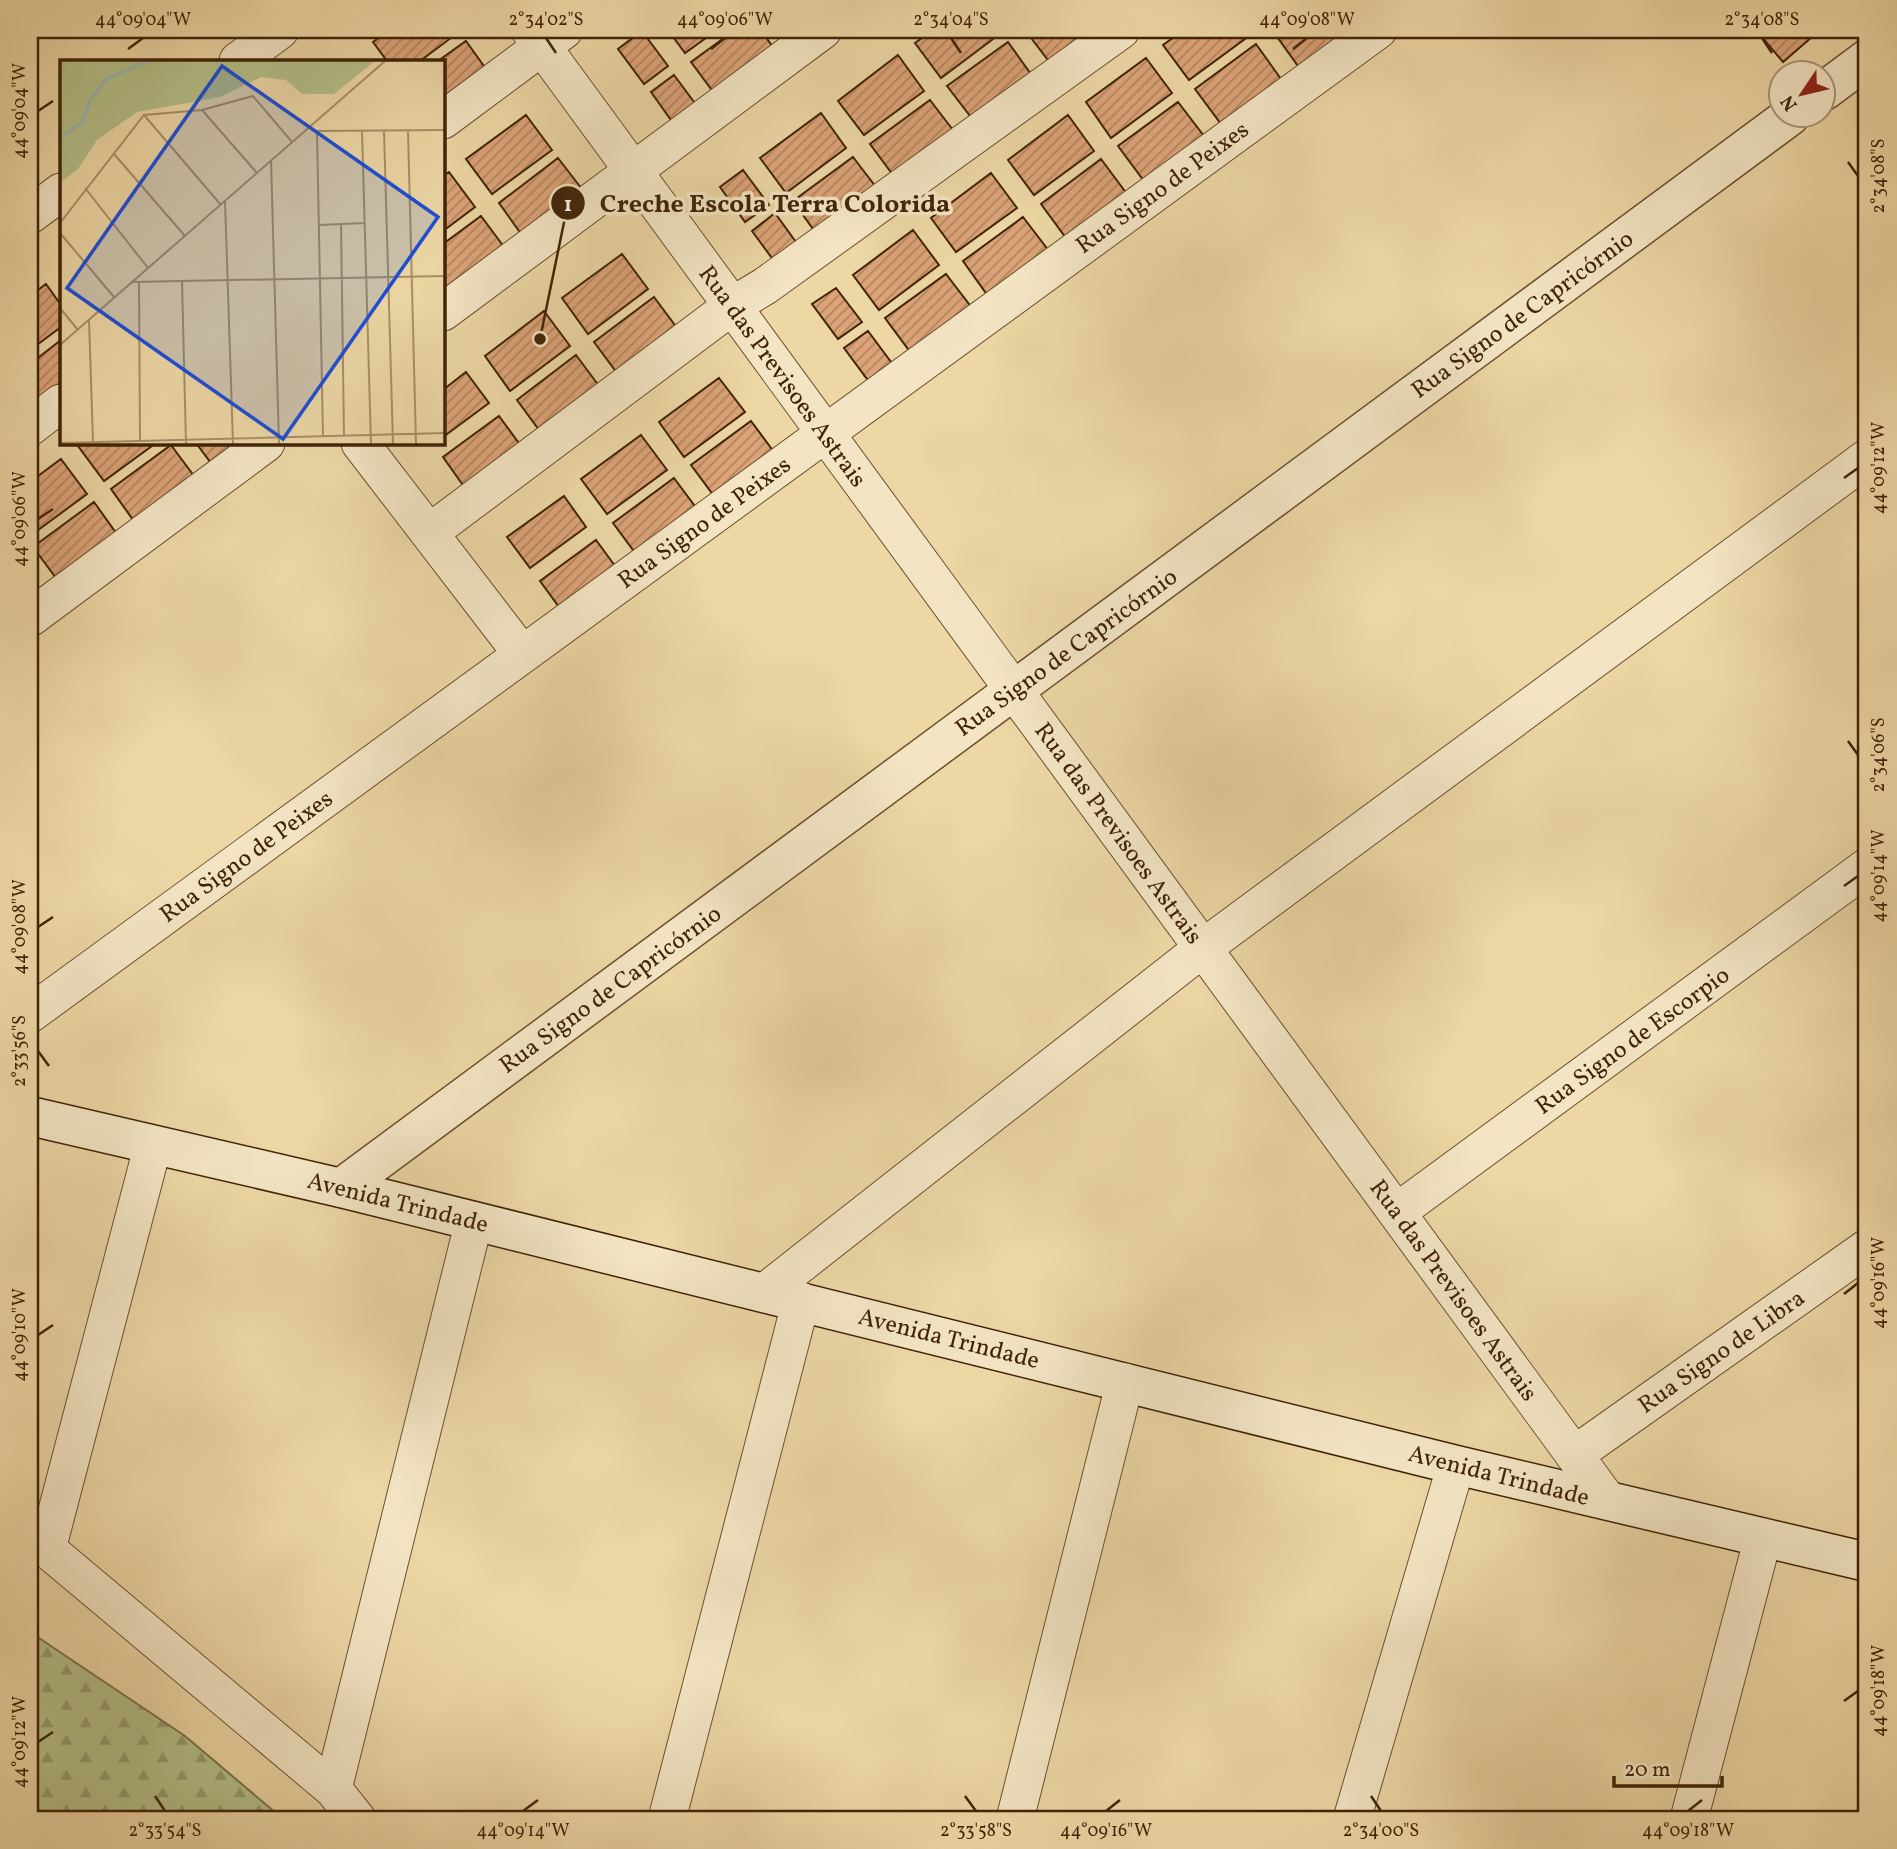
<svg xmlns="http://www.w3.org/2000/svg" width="1897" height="1849" viewBox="0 0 1897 1849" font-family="Vollkorn,serif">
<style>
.forest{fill:url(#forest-firs);stroke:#7a7148;stroke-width:2}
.building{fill:url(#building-hatch);stroke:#402307;stroke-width:2}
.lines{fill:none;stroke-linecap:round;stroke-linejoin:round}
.minor-casing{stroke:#6b502e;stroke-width:39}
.tertiary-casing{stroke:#6b502e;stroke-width:41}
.secondary-casing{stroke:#402307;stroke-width:41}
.minor{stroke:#f3e5c4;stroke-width:37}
.tertiary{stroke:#f3e5c4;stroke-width:38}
.secondary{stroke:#f3e5c4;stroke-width:38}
.ticks{fill:none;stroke:#402307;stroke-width:2.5}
.labels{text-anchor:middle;stroke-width:7;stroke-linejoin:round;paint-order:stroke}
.street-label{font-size:24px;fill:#402307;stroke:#f3e5c4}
.inset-river{fill:none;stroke:#99b8ac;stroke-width:3.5}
.inset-road{fill:none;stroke:#a78f66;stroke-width:2}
.view{fill:#1d4ed8;fill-opacity:0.15;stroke:#1d4ed8;stroke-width:3.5}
.inset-edge{fill:none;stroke:#402307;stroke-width:3.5}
.leader{fill:none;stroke:#402307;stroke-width:2.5}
.callout-dot{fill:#402307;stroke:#f3e5c4;stroke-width:2.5}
.mark-label{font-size:21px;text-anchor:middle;font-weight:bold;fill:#fff}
.callout-label{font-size:26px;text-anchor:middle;font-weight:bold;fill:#402307;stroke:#f3e5c4;stroke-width:7;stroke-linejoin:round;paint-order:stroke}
.neatline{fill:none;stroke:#402307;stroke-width:2.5}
.ticks-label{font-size:18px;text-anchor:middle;fill:#402307}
</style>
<defs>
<pattern id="forest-firs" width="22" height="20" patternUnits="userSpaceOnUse" patternTransform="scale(1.75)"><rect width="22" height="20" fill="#b4bf88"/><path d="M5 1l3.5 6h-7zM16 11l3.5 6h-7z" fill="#949b6d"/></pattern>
<pattern id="building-hatch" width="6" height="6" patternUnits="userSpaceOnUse" patternTransform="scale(1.75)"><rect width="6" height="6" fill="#dba377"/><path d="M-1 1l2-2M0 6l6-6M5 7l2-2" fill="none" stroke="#b38460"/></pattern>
</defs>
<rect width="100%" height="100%" fill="#ecd7a5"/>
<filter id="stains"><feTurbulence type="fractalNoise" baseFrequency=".00286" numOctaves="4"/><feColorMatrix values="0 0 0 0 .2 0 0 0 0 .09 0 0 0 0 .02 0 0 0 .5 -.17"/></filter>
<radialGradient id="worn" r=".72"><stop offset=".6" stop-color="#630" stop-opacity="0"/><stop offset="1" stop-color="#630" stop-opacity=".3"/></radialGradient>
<!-- forest -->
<path class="forest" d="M30 1632 185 1736 283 1819H30Z"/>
<!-- building -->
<path class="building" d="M390 30H457L459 32 420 61H387L373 42Z
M668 30H717L685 53Z
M735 30H761L777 53 717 97 691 62Z
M933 30H999L1001 33 941 78 915 43Z
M1025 30H1097L1051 64Z
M1184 30H1245L1249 36 1189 80 1163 45Z
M1275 30H1348L1298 66 1273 31Z
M1756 30H1820L1783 62Z
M642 31 668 66 644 84 618 49Z
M466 41 491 76 443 112V61H438Z
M1008 42 1033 77 974 121 947 86Z
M1256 44 1281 79 1221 124 1195 89Z
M898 55 924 91 864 135 838 101Z
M1146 58 1172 93 1111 138 1086 102Z
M674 75 700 110 676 127 651 92Z
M930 100 956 134 896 179 870 144Z
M1178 102 1204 136 1144 181 1118 146Z
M821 113 846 148 786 193 760 158Z
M526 115 552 150 492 194 466 159Z
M1068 115 1094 151 1034 195 1008 160Z
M853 157 879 191 818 236 793 201Z
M558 158 585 193 524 238 499 203Z
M1101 159 1127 194 1066 238 1041 204Z
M743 170 769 205 745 222 720 187Z
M449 172 475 207 443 231V176Z
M991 173 1017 208 956 252 931 218Z
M775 213 801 249 777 265 752 231Z
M481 216 507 251 443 290V244Z
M1023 217 1049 251 988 296 963 261Z
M913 230 939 265 879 310 853 275Z
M622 254 648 289 588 334 562 298Z
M946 274 972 308 911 353 885 318Z
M46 284 61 305V327L30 350V296Z
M836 288 862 322 838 339 812 304Z
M654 297 680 332 620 377 594 342Z
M544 311 570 346 510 391 485 356Z
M868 331 894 366 870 383 844 348Z
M61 340V394L44 407 30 388V364Z
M576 355 602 390 542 434 517 400Z
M466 372 489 403 443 437V390Z
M719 378 745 412 684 457 659 422Z
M499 416 521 446 465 488 443 457Z
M751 421 777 456 717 500 691 465Z
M641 435 667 470 607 514 581 479Z
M83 443H156L104 481 78 446Z
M196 443H247L214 467Z
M171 445 197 480 136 524 111 489Z
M61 459 87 494 30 536V482Z
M674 478 700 513 639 558 613 523Z
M564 496 586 527 530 568 507 537Z
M94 502 119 537 59 582 33 547Z
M596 540 618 570 562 611 540 581Z
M30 579 41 594 30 603Z"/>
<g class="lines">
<defs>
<path id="minor" d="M530 30 1608 1501
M238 61 280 30
M443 120 564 30
M30 215 61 192
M443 312 823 30
M30 427 61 403
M360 443 522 654
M429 533 732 306 765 286 1121 30
M30 618 266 443
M30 1014 1378 30
M153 1145 47 1549 333 1789 357 1819
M1397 1212 1867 867
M765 1292 1203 948 1867 458
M1574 1455 1867 1248
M333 1789 474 1221
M667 1819 801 1301
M1015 1819 1125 1382
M1352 1819 1456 1465
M1689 1819 1763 1538"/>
<path id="tertiary" d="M1824 91 1867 59
M341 1188 1790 116"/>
<path id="secondary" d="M30 1116 341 1188 1456 1465 1867 1562"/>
</defs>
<!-- minor casing -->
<use href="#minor" class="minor-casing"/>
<!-- tertiary casing -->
<use href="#tertiary" class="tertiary-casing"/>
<!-- secondary casing -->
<use href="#secondary" class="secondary-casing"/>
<!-- minor -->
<use href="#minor" class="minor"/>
<!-- tertiary -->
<use href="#tertiary" class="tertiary"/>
<!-- secondary -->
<use href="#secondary" class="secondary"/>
</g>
<!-- ticks -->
<path class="ticks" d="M546 38 556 53M951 38 961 53M1762 38 1772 53M128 49 143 38M711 49 725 38M1293 49 1307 38M38 111 53 101M1848 162 1858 176M1844 478 1858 468M38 519 53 509M1848 741 1858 755M1844 886 1858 876M38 927 53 917M38 1051 49 1066M1844 1294 1858 1283M38 1335 53 1325M1844 1701 1858 1691M38 1742 53 1732M155 1796 165 1811M965 1796 976 1811M1371 1796 1381 1811M523 1811 538 1800M1106 1811 1120 1800M1688 1811 1702 1800"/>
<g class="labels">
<!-- street labels -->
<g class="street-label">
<text transform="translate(1162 187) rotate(-36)" y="8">Rua Signo de Peixes</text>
<text transform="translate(1522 314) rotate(-36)" y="8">Rua Signo de Capricórnio</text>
<text transform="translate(783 376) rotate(54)" y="8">Rua das Previsoes Astrais</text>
<text transform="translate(704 522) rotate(-36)" y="8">Rua Signo de Peixes</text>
<text transform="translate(1066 652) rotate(-36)" y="8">Rua Signo de Capricórnio</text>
<text transform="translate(1119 833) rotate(54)" y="8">Rua das Previsoes Astrais</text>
<text transform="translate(246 856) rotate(-36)" y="8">Rua Signo de Peixes</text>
<text transform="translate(610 989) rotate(-36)" y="8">Rua Signo de Capricórnio</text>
<text transform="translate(1632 1040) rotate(-36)" y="8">Rua Signo de Escorpio</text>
<text transform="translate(398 1202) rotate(14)" y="8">Avenida Trindade</text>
<text transform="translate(1454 1290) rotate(54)" y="8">Rua das Previsoes Astrais</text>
<text transform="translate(949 1338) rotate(14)" y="8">Avenida Trindade</text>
<text transform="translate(1721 1351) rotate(-35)" y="8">Rua Signo de Libra</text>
<text transform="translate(1499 1475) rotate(14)" y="8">Avenida Trindade</text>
</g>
</g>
<!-- overview -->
<g transform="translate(60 60)">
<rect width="385" height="385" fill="#ecd7a5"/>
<path d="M0 1H315L274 34H242L226 20 201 17 160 37 77 52 37 80 18 109 0 123Z" fill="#b4bf88"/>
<path class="inset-river" d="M0 78 23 62 29 42 46 19 89 1"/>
<path class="inset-road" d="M142 50 197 113M84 55 161 145M256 71 385 70M302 71 311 384M324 71 333 384M348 71 356 384M257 72 263 376M54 94 125 176M211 100 219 384M25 128 88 208M165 141 173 384M0 163 84 55 142 50 193 36 232 82M281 164 284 376M259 165 305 163M0 173 54 237M122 221 126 384M71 222 385 216M79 222 80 382M0 248 18 270M29 260 33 382M0 285 325 1M0 383 385 373"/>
<path class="view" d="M162 6 378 157 223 379 7 228Z"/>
<rect width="385" height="385" class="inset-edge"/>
</g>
<!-- callouts -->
<path class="leader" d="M540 339L568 203"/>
<g class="callout-dot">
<circle cx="540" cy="339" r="7"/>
<circle cx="568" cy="203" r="18"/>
</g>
<g class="mark-label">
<text x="568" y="211">1</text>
</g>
<g class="callout-label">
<text x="775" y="212">Creche Escola Terra Colorida</text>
</g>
<!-- margin -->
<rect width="1897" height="1849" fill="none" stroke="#ecd7a5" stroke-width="77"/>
<!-- north arrow -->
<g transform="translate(1802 94) rotate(235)"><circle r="33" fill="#f3e5c4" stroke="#ab9778" stroke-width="2"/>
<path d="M0-5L12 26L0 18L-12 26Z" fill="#8f2418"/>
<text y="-10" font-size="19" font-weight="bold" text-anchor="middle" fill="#402307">N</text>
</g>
<!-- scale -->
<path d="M1614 1776v10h108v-10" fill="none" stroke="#402307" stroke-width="3.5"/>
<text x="1624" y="1776" font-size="21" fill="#402307" stroke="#f3e5c4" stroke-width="5" paint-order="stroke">20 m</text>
<rect x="38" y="38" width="1820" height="1773" class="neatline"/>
<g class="ticks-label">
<text x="143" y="25">44°09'04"W</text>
<text x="546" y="25">2°34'02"S</text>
<text x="725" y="25">44°09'06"W</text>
<text x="951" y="25">2°34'04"S</text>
<text x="1307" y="25">44°09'08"W</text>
<text x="1762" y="25">2°34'08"S</text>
<text transform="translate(19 111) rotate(-90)" y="6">44°09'04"W</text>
<text transform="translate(1878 176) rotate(-90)" y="6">2°34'08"S</text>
<text transform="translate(1878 468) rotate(-90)" y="6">44°09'12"W</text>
<text transform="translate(19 519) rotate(-90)" y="6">44°09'06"W</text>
<text transform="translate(1878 755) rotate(-90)" y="6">2°34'06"S</text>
<text transform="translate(1878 876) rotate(-90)" y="6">44°09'14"W</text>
<text transform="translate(19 927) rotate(-90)" y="6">44°09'08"W</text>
<text transform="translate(19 1051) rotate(-90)" y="6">2°33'56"S</text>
<text transform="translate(1878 1283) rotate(-90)" y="6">44°09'16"W</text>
<text transform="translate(19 1335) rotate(-90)" y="6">44°09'10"W</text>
<text transform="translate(1878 1691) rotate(-90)" y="6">44°09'18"W</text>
<text transform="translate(19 1742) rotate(-90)" y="6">44°09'12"W</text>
<text x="165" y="1836">2°33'54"S</text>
<text x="523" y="1836">44°09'14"W</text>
<text x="976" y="1836">2°33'58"S</text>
<text x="1106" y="1836">44°09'16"W</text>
<text x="1381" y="1836">2°34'00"S</text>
<text x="1688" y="1836">44°09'18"W</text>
</g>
<rect width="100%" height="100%" filter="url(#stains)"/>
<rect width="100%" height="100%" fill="url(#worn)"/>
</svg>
